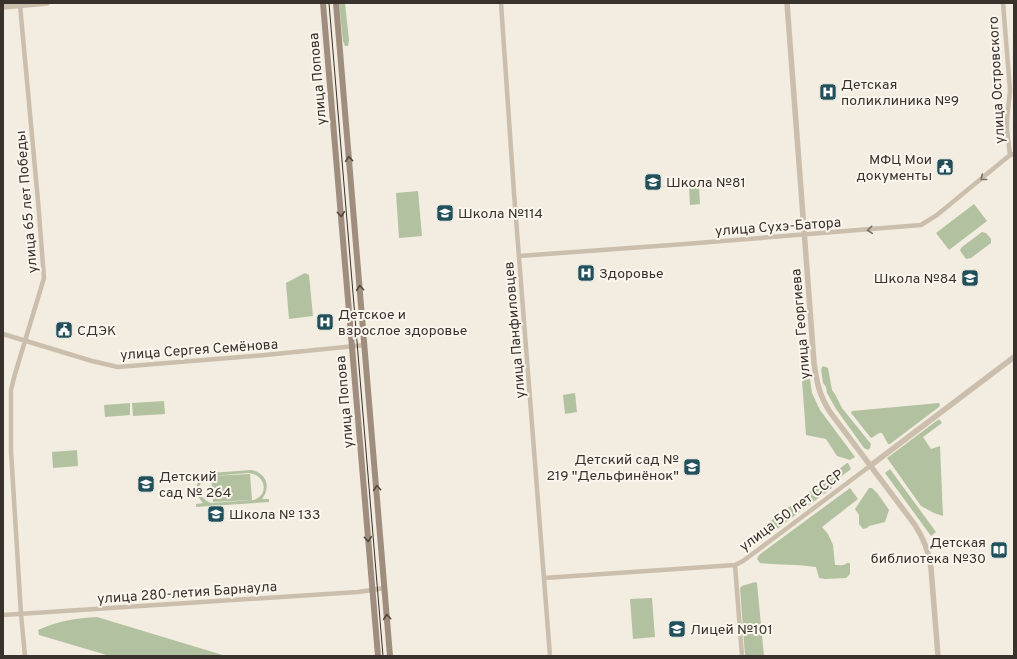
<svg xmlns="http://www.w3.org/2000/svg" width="1017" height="659" viewBox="0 0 1017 659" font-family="Overpass,sans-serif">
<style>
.green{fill:#b2c2a0;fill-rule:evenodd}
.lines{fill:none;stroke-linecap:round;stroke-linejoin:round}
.minor{stroke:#cbbeac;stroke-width:4.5}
.tertiary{stroke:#cbbeac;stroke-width:5.5}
.secondary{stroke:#9f8d7d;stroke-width:6}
.tram{stroke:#39312b;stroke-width:1}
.oneway{stroke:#524840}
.oneway2{stroke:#7b7065}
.labels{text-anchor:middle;stroke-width:4;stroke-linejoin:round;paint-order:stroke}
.street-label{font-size:14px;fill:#39312b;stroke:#faf6ed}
.poi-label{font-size:14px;fill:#39312b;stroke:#faf6ed;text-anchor:start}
</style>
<rect width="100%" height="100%" fill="#f3ece0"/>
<!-- green -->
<path class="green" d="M339 3H345L349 40 348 46H345L343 41Z
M699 186 700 204 690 205 689 187Z
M418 191 422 236 399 238 396 193Z
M974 204 987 221 949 250 936 233Z
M982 232 986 233 991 239V243L971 258 966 259 961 252 960 250 962 247Z
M305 273 309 275 313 316 289 319 286 283Z
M823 366 828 368 832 390 835 394 842 408 871 444 870 448 868 450 864 448 836 409 827 393 826 387 823 383 821 369Z
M810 379 812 393 820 410 855 457 850 460 837 456 826 439 806 435 802 380Z
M575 393 577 412 565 414 563 395Z
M164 401 165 414 133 416 132 403Z
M130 403V415L105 417 104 405Z
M939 403 940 405 939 407 890 444H888L882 433H879L873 437 871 438 851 413 852 411Z
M939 419 942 423 923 437 931 449 940 446 943 516 934 513 921 506 887 458Z
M77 450 78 466 53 468 52 452Z
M847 463H848L851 469 831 484 832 488 766 537H765L760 529Z
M890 469 936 532 931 536 885 473Z
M251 470C267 473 271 487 262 499H269V502L196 507V504L203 503C192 493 195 477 210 473ZM248 473C265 474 270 494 254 500L211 503C196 497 195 480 211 476Z
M250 474 252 500 213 502 211 476Z
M850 488 858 499 822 527 828 534 833 545 835 565C840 565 844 566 847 563H850V574L846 578 825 579 819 578 816 567C797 564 779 565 760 563L757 559 759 555Z
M869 488H872L878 494 889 510 885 522 869 526 867 528 863 529 859 524V515L855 509Z
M755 582 757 583 764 656H745L740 588 742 586Z
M652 598 655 637 633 639 630 599Z
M97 617 226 656H110L39 635 38 630C58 621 76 618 97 617Z"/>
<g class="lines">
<!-- minor -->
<path class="minor" d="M501 3 514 193 550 656
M1003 3 1010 90C1009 102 1007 113 1007 126 1007 135 1009 145 1010 155
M20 5 38 201 44 278 15 374 11 390V451L21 614 25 656
M519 256 685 244 921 225 937 215 1010 155 1014 154
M3 334 92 361 118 367 265 355 365 345
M735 565 742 656
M544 578 735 565 743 561 782 532 870 466
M3 615 358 592 372 590 384 588"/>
<!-- tertiary -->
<path class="tertiary" d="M787 3 814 363C817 383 819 395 830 412L915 525C924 539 929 552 931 568L938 656
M3 7 47 3
M870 466 1014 357"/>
<!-- secondary -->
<path class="secondary" d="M323 3 378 656
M336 3 390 656"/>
<!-- tram -->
<path class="tram" d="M329 3 383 656"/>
</g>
<!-- one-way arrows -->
<defs><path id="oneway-chevron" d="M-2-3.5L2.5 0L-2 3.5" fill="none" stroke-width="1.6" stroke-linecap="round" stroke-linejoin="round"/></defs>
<g class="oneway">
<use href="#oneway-chevron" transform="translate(349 159) rotate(-95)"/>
<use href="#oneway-chevron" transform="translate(341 214) rotate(85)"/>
<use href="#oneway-chevron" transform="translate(360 288) rotate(-95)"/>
<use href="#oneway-chevron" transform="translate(377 488) rotate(-95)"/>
<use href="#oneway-chevron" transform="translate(368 539) rotate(85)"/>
<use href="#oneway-chevron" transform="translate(387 617) rotate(-95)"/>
</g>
<g class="oneway2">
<use href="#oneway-chevron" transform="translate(983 178) rotate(141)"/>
<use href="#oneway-chevron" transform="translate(870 230) rotate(175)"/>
</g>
<!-- icons -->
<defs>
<symbol id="hospital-square" viewBox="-11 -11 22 22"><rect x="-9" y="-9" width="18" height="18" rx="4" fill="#214f5a" stroke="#faf6ed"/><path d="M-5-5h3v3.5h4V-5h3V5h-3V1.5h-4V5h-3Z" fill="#fff"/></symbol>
<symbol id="civic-square" viewBox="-11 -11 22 22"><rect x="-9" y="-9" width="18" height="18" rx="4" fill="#214f5a" stroke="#faf6ed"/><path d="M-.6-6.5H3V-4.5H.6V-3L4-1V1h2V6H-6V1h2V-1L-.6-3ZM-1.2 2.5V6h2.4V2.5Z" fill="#fff"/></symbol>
<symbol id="school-square" viewBox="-11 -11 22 22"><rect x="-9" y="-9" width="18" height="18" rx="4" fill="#214f5a" stroke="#faf6ed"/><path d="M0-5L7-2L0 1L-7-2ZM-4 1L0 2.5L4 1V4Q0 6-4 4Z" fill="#fff"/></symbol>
<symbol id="library-square" viewBox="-11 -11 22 22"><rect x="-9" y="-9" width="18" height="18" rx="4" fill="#214f5a" stroke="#faf6ed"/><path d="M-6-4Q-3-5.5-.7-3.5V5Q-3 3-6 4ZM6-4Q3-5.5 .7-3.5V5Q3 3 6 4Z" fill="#fff"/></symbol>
</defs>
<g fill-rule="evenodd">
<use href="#hospital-square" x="818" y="82" width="20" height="20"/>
<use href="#civic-square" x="935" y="157" width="20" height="20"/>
<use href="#school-square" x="643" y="172" width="20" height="20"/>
<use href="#school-square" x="435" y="203" width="20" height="20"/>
<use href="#hospital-square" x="576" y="263" width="20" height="20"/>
<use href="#school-square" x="960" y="268" width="20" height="20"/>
<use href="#hospital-square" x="315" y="312" width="20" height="20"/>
<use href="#civic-square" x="54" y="320" width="20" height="20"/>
<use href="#school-square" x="682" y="457" width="20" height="20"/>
<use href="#school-square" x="136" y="474" width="20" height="20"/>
<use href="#school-square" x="206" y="504" width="20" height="20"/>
<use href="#library-square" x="989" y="540" width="20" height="20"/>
<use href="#school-square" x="667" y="619" width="20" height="20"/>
</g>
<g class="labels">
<!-- street labels -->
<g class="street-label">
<text transform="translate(317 79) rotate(-95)" y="5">улица Попова</text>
<text transform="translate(996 80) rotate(-93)" y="5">улица Островского</text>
<text transform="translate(26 202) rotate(-95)" y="5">улица 65 лет Победы</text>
<text transform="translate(778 226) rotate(-4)" y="5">улица Сухэ-Батора</text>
<text transform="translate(800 324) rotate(-95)" y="5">улица Георгиева</text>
<text transform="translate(514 330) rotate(-95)" y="5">улица Панфиловцев</text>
<text transform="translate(199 349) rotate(-4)" y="5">улица Сергея Семёнова</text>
<text transform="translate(344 402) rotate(-95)" y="5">улица Попова</text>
<text transform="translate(791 510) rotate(-37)" y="5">улица 50 лет СССР</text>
<text transform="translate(187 592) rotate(-4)" y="5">улица 280-летия Барнаула</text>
</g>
<!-- poi labels -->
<g class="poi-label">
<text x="841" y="89">Детская<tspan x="841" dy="16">поликлиника №9</tspan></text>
<text x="932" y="164" text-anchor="end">МФЦ Мои<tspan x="932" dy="16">документы</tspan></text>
<text x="666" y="187">Школа №81</text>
<text x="458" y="218">Школа №114</text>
<text x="599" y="278">Здоровье</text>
<text x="957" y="283" text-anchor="end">Школа №84</text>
<text x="338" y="319">Детское и<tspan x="338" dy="16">взрослое здоровье</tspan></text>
<text x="77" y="335">СДЭК</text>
<text x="679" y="464" text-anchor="end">Детский сад №<tspan x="679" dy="16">219 "Дельфинёнок"</tspan></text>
<text x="159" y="481">Детский<tspan x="159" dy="16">сад № 264</tspan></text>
<text x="229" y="519">Школа № 133</text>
<text x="986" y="547" text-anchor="end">Детская<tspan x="986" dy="16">библиотека №30</tspan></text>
<text x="690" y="634">Лицей №101</text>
</g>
</g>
<!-- border -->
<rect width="1017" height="659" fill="none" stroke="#39312b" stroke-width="8"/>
</svg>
